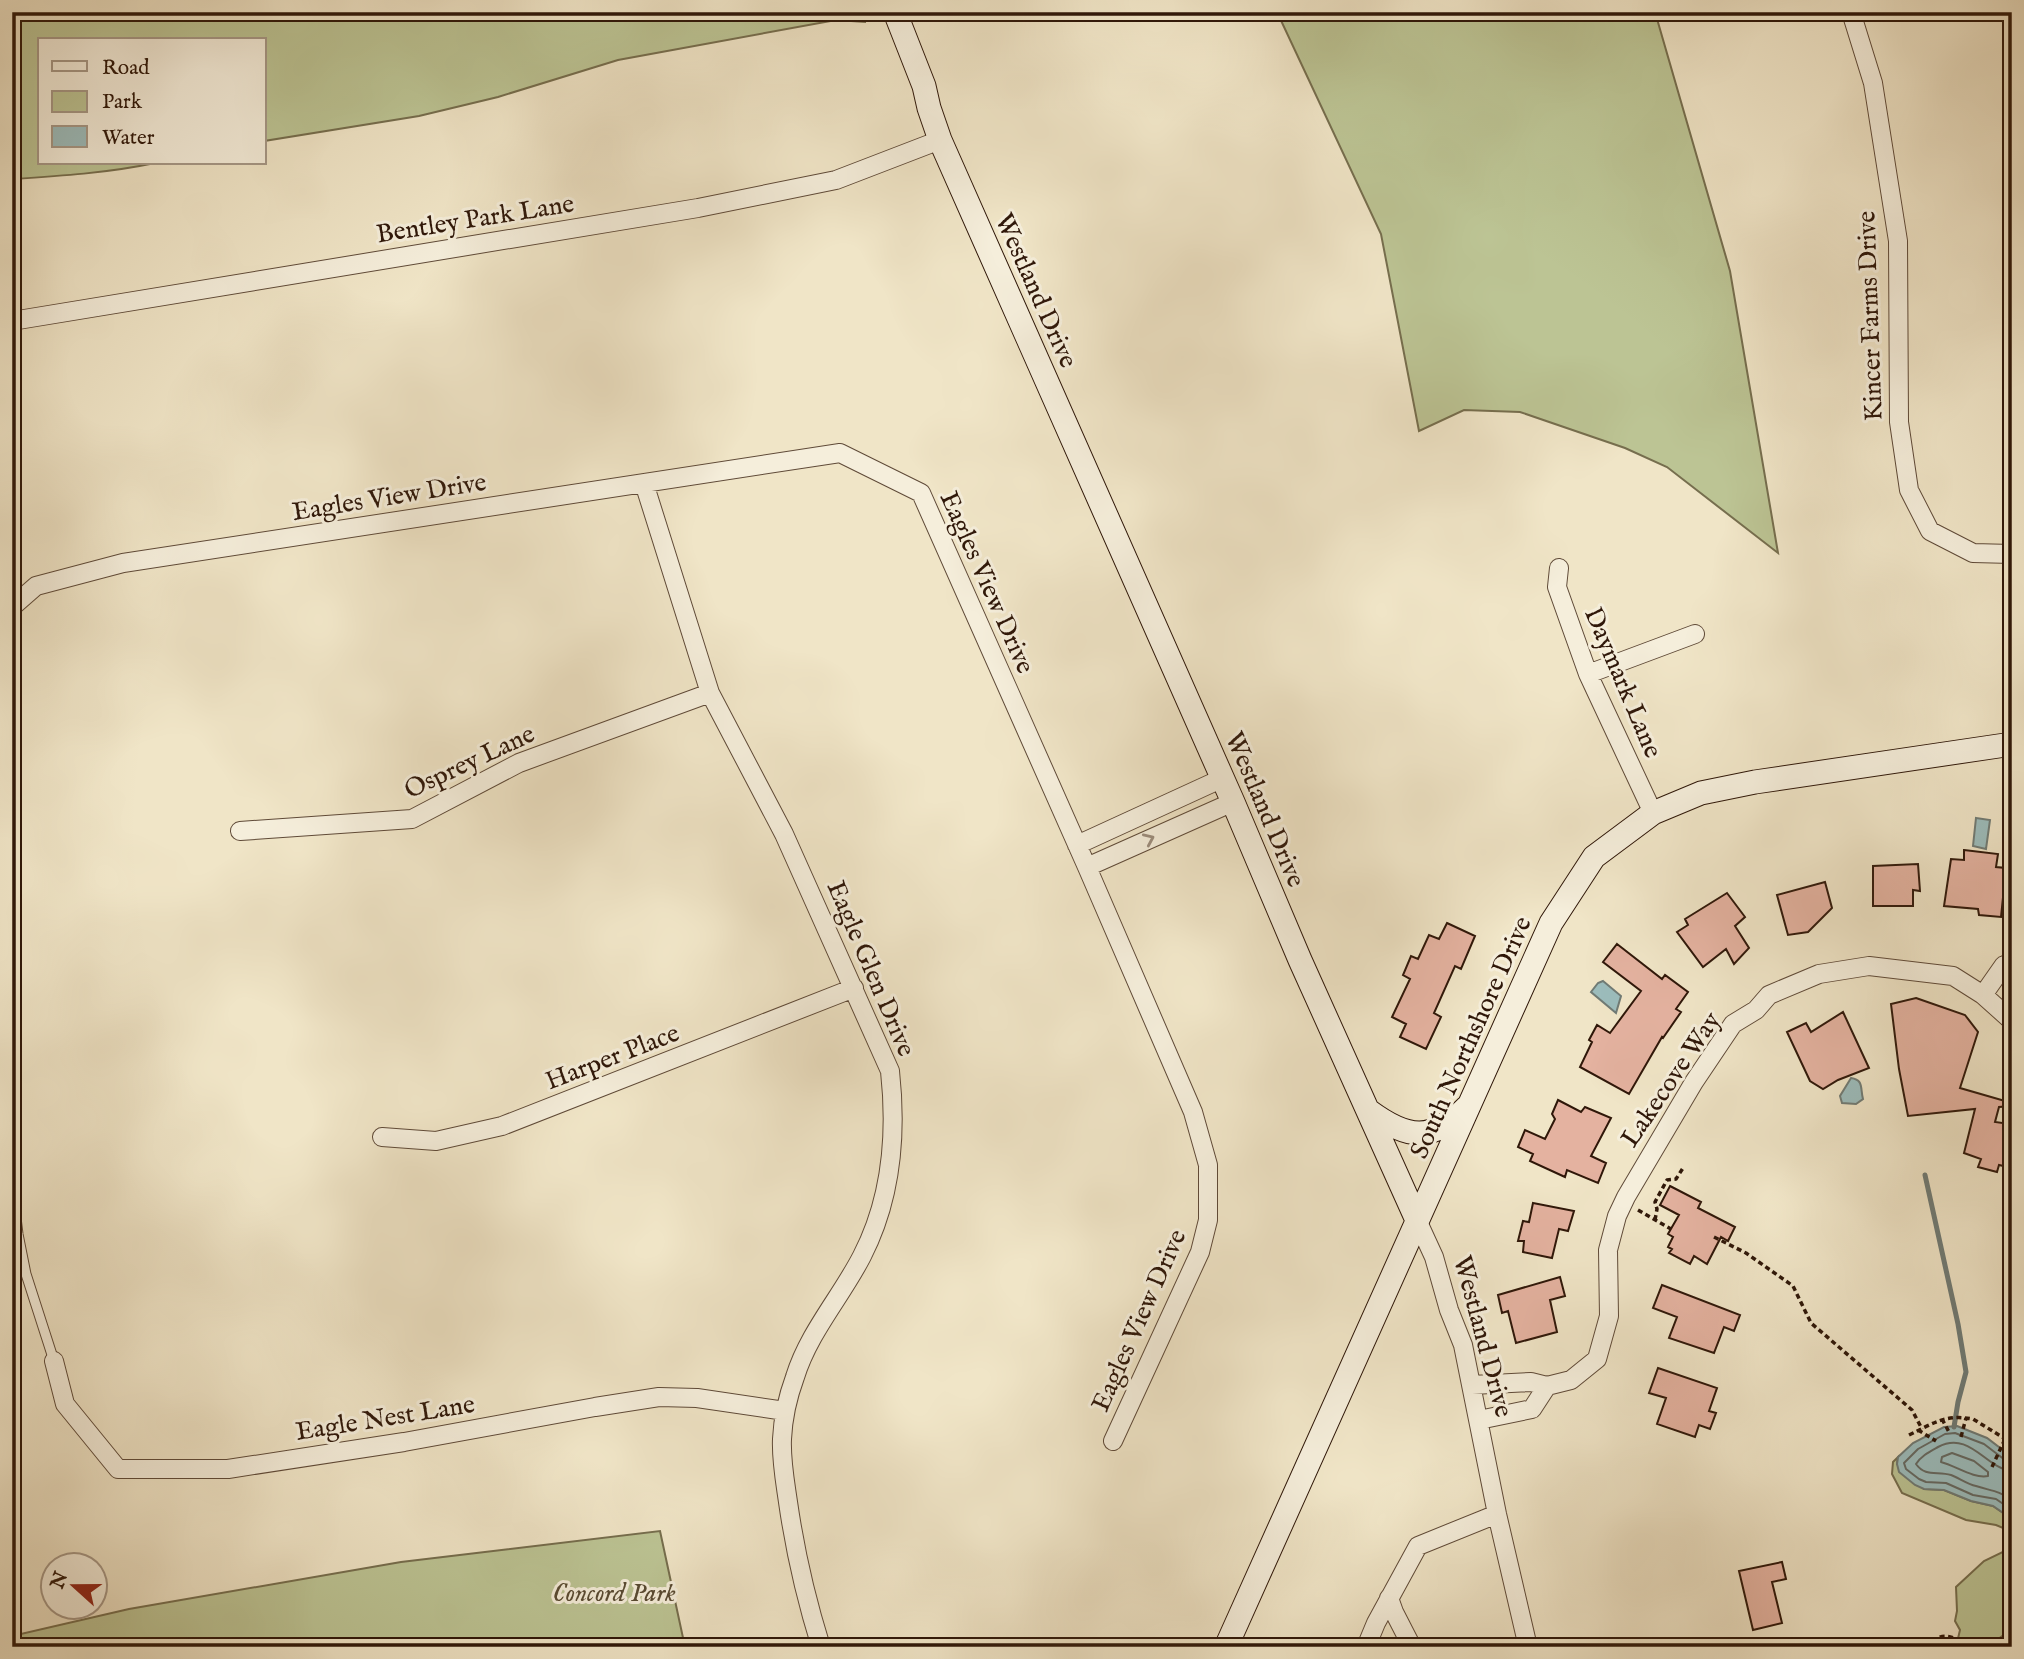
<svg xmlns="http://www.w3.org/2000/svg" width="2024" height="1659" viewBox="0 0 2024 1659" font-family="'IM FELL English',serif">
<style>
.green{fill:#bcc494;stroke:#766e4e;stroke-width:2}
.water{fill:#9cbdbd;stroke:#707b75;stroke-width:2}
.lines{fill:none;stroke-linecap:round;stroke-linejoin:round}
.shore{stroke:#666a63;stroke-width:2}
.stream{stroke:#707b75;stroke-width:5}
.building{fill:#e4b2a0;stroke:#2f1709;stroke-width:2}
.service-casing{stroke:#5f4a38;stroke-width:11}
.minor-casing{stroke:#5f4a38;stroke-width:20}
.secondary-casing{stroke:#2f1709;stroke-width:25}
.path{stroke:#2f1709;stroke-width:3.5;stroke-dasharray:5 3.5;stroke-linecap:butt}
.service{stroke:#f5eedb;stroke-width:9}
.minor{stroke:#f5eedb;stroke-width:18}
.secondary{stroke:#f5eedb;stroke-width:23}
.oneway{stroke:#9c8d7c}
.labels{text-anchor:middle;stroke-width:6;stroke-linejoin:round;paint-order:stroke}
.street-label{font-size:26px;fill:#2f1709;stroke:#f5eedb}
.park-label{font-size:26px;font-style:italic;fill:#594b33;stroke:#f5eedb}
</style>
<rect width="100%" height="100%" fill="#f0e5c7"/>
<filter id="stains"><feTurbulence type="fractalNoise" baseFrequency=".00286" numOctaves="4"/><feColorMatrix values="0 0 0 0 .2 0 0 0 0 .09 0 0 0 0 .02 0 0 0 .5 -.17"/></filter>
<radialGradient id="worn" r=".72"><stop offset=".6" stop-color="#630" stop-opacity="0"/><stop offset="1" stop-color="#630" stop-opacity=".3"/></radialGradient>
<!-- green -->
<path class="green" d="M12 12H865V22L836 20 618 60 498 97 419 116 264 141V40H40V163H155C108 173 60 176 12 179Z
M1277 12H1655L1730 271 1778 553 1667 467 1625 448 1520 412 1464 410 1419 431 1381 234Z
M1898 1457 1897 1464 1924 1489 1944 1490 1971 1501 1993 1506 2012 1519V1536L2008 1530 1996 1525 1966 1520 1902 1493 1892 1474 1893 1462Z
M660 1531 685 1647H12V1636L129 1609 401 1562Z
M2012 1544V1629L1987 1647H1956L1960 1630 1955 1621 1957 1611 1956 1587 1984 1561 2005 1551Z"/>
<!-- water -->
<path class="water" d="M1976 818 1990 820 1986 849 1973 846Z
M1603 981 1621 996 1616 1013 1591 992 1598 983Z
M1851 1078C1864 1080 1860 1088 1863 1099L1856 1104 1842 1103 1840 1096Z
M1957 1426 1987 1438 2012 1457V1519L1993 1506 1971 1501 1944 1490 1924 1489 1915 1485 1899 1472 1897 1464 1898 1457 1913 1443 1944 1427Z"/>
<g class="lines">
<!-- shore -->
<path class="shore" d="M1952 1453 1974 1461 1988 1472V1476C1974 1479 1956 1466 1941 1462L1942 1457Z
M2012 1462 2005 1460 1984 1444 1955 1433 1945 1434 1918 1449 1904 1463 1906 1469 1919 1479 1926 1482 1946 1483 1973 1495 1996 1499 2012 1510
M2012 1471C1986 1469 1970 1430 1938 1447 1929 1452 1921 1456 1916 1464 1925 1477 1937 1471 1951 1475 1959 1478 1967 1484 1976 1486 1991 1491 1998 1490 2012 1500"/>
<!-- stream -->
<path class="stream" d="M1925 1175 1958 1324 1966 1372 1958 1402 1954 1427"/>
</g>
<!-- building -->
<path class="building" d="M1964 850 1998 854 1996 867 2006 868 2001 917 1979 915 1978 909 1944 906 1951 859 1964 860Z
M1918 864 1920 891 1913 890V906H1873V866Z
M1825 882 1832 908 1808 932 1788 935 1777 895Z
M1727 893 1745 917 1735 926 1749 948 1734 964 1726 949 1703 967 1677 932 1688 925 1685 919Z
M1447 923 1475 936 1461 969 1455 966 1434 1013 1441 1017 1426 1049 1400 1037 1406 1024 1392 1017 1410 979 1403 975 1411 956 1418 959 1429 935 1439 939Z
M1617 944 1662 979 1665 975 1688 992 1676 1009 1681 1012 1663 1038 1662 1037 1629 1094 1580 1067 1592 1042 1589 1040 1597 1025 1610 1033 1641 991 1603 962Z
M1916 998 1965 1015 1978 1032 1960 1088 2012 1103V1106L1999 1107 1995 1122 2010 1124 2007 1131 2012 1133V1168L1999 1165 1997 1172 1978 1167 1981 1159 1964 1153 1975 1109 1908 1116 1899 1069 1891 1004Z
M1843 1012 1869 1068 1838 1080 1823 1089 1810 1081 1787 1032 1806 1023 1811 1032Z
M1558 1100 1581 1112 1585 1107 1611 1118 1591 1156 1606 1163 1598 1183 1567 1170 1565 1177 1530 1161 1533 1154 1518 1147 1525 1130 1545 1139 1555 1119 1552 1114Z
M1670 1186 1701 1202 1698 1208 1735 1227 1728 1241 1721 1237 1707 1264 1694 1256 1690 1264 1669 1253 1672 1249 1668 1247 1673 1237 1668 1234 1679 1215 1660 1205Z
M1533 1203 1574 1211 1568 1231 1559 1229 1552 1258 1523 1252 1524 1241H1518L1523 1221 1529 1222Z
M1560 1277 1565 1296 1550 1300 1557 1332 1516 1343 1508 1311 1502 1313 1498 1295Z
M1662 1285 1740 1315 1734 1331 1724 1327 1714 1353 1669 1338 1677 1317 1653 1308Z
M1658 1368 1717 1388 1709 1411 1716 1413 1710 1429 1699 1425 1695 1437 1657 1424 1666 1398 1649 1393Z
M1782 1562 1786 1579 1772 1582 1782 1623 1753 1630 1739 1571Z"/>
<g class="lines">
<defs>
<path id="service" d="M12 1185 18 1234 26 1274 54 1361"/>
<path id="minor" d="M1851 12 1873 83 1898 241 1899 422 1909 490 1930 531 1973 553 2012 554
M12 321 698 208 836 180 940 140
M644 483 710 693 784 834 890 1071C897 1135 892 1198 862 1256 841 1297 809 1332 795 1377 788 1396 783 1418 782 1439 781 1460 785 1481 788 1502 795 1551 806 1599 821 1647
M1559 568 1557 587 1588 674 1653 813
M12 607 36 586 123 563 840 453 921 493 1087 867 1193 1112 1208 1165V1220L1200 1252 1113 1441
M1588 674 1695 634
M240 831 412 819 519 763 710 693
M1077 845 1223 778
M1087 867 1233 802
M1983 995 2004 965
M382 1137 436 1141 502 1126 854 988
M1417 1220 1434 1257 1449 1310 1463 1345 1497 1514 1528 1647
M54 1361 65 1404 118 1469H228L404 1442 595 1407 659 1397 697 1398 785 1411
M1472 1385 1531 1382 1547 1386 1571 1380 1597 1359 1609 1316 1608 1250 1617 1216 1626 1197 1694 1082 1733 1024 1756 1010 1769 995 1819 974 1869 966 1953 976 1983 995 2012 1021
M1479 1420 1532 1409 1547 1386
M1389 1598 1394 1612 1412 1647
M1366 1647 1376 1623 1418 1546 1497 1514"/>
<path id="secondary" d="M895 12 924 86 929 108 940 140 1233 802 1300 960 1417 1220
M1369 1111C1407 1139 1432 1143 1467 1107
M1226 1647 1551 923 1594 857 1653 813 1701 793 1755 782 2012 744"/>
</defs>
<!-- service casing -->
<use href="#service" class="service-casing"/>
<!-- minor casing -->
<use href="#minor" class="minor-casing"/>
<!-- secondary casing -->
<use href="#secondary" class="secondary-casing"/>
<!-- path -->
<path class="path" d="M1638 1210 1671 1229
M1655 1220 1657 1209 1655 1202 1667 1180 1676 1179 1683 1168
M1714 1237 1746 1253 1793 1286 1811 1323 1912 1410 1922 1429
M1942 1419 1949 1432
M1918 1430 1936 1441
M1909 1435C1934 1423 1945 1414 1973 1419L2012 1443
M1961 1437 1966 1418
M1992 1467 2005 1439
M1926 1647C1941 1632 1947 1635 1965 1642"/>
<!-- service -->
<use href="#service" class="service"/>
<!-- minor -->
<use href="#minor" class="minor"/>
<!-- secondary -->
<use href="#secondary" class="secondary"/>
</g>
<!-- one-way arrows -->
<defs><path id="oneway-chevron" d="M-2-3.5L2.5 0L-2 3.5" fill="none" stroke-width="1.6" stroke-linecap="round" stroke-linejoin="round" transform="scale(1.75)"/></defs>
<use class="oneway" href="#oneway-chevron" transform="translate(1149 839) rotate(-24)"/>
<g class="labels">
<!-- street labels -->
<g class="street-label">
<text transform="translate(475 218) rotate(-9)" y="9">Bentley Park Lane</text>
<text transform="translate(1037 290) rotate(66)" y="9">Westland Drive</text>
<text transform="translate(1869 316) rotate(-92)" y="9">Kincer Farms Drive</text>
<text transform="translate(389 496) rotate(-9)" y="9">Eagles View Drive</text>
<text transform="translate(988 582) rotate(66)" y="9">Eagles View Drive</text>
<text transform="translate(1624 682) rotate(67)" y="9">Daymark Lane</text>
<text transform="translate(469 761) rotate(-25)" y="9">Osprey Lane</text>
<text transform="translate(1266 809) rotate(67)" y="9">Westland Drive</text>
<text transform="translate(872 968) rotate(67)" y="9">Eagle Glen Drive</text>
<text transform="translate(1470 1037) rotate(-66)" y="9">South Northshore Drive</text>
<text transform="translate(612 1056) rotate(-21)" y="9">Harper Place</text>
<text transform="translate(1670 1079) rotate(-56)" y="9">Lakecove Way</text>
<text transform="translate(1138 1320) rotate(-66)" y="9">Eagles View Drive</text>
<text transform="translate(1484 1336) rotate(75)" y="9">Westland Drive</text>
<text transform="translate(385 1417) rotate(-9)" y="9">Eagle Nest Lane</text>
</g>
<!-- park labels -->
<g class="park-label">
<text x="614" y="1601">Concord Park</text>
</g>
</g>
<!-- margin -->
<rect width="2024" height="1659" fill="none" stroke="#f0e5c7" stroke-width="42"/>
<rect x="14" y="14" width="1996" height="1631" fill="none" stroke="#2f1709" stroke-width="3.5"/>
<rect x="21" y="21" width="1982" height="1617" fill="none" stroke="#2f1709" stroke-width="2"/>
<!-- legend -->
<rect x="38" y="38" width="228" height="126" fill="#f5eedb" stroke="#a69887" stroke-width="2"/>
<rect x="52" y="61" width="35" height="10" fill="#f5eedb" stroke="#a69887" stroke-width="2"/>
<text x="102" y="74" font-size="21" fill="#2f1709">Road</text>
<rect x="52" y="91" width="35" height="21" fill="#bcc494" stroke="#a69887" stroke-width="2"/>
<text x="102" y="108" font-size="21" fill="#2f1709">Park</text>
<rect x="52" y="126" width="35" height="21" fill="#9cbdbd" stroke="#a69887" stroke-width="2"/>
<text x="102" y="144" font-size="21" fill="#2f1709">Water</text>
<!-- north arrow -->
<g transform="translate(74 1586) rotate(291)"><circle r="33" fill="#f5eedb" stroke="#a69887" stroke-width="2"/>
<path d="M0-5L12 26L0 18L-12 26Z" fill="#8f2418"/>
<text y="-10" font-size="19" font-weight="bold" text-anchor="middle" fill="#2f1709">N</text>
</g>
<rect width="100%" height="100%" filter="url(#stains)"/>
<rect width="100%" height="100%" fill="url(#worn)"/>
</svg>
